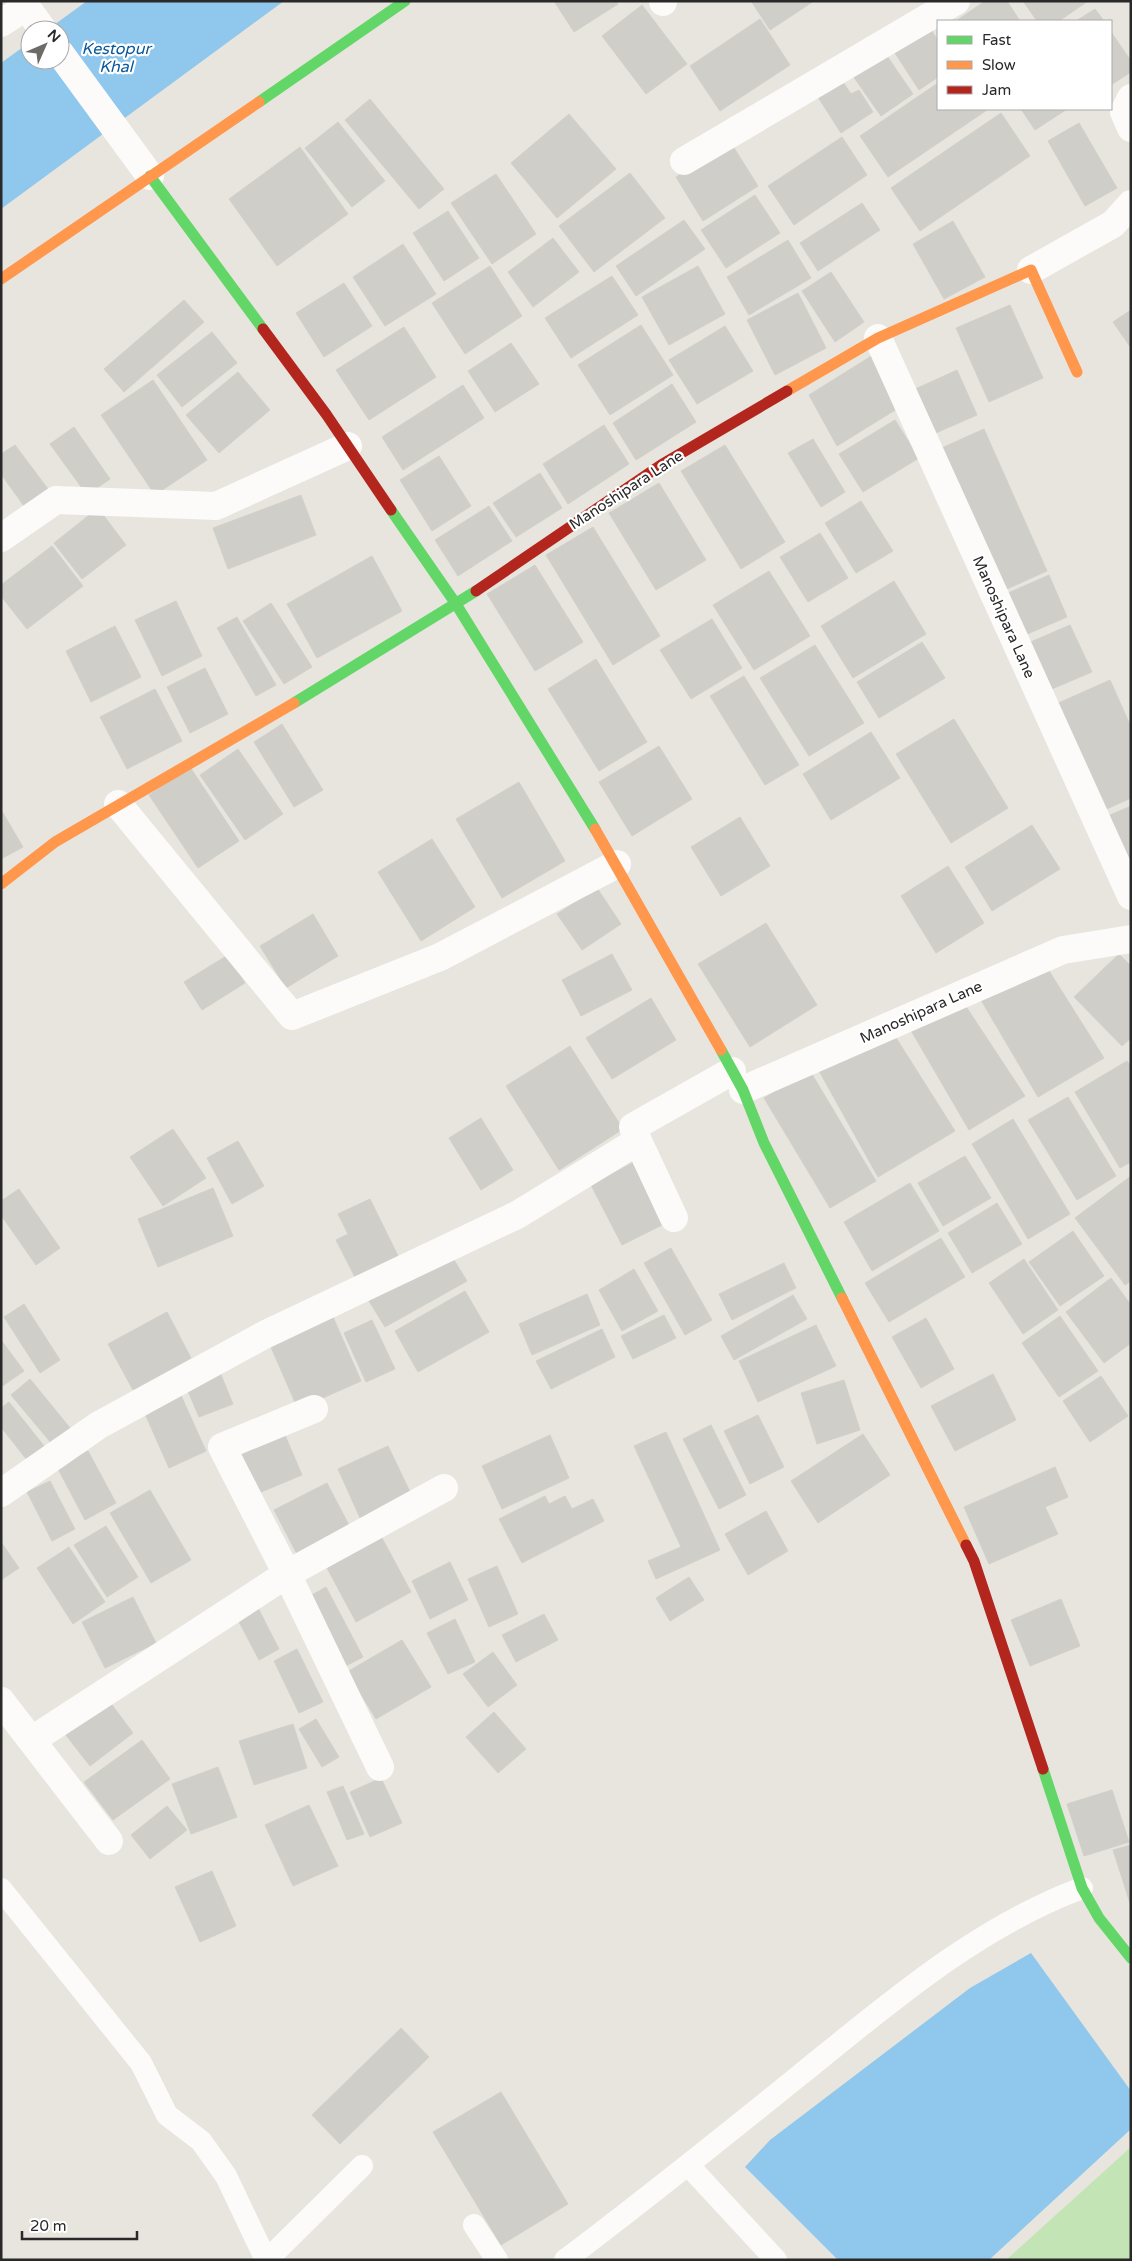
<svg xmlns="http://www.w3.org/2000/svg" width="1132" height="2261" viewBox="0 0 1132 2261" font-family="'Varela Round',sans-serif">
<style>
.green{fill:#c3e4b5}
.water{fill:#8fc8ec}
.building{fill:#d0cec9;stroke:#d3d0ca}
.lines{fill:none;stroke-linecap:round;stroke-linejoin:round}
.lane{stroke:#fcfbfa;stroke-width:22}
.street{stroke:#fcfbfa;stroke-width:28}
.fast{stroke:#63d668;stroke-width:11}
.slow{stroke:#ff974d;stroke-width:11}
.jam{stroke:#b3261e;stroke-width:11}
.labels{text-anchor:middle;stroke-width:4.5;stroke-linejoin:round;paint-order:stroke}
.street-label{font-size:15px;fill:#292929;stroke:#fff}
.water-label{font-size:16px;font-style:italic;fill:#09579c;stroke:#fff}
</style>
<rect width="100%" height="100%" fill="#e8e5de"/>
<!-- green -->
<path class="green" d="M1131 2147V2257L1129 2260H1006Z"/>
<!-- water -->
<path class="water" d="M87 1H284L1 209V63L30 42V60H60V30H47Z
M1031 1953 1131 2091V2129L989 2260H838L745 2167 770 2140 970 1988Z"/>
<!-- building -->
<path class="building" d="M554 1H616L618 4 574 32Z
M751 1H814L770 30Z
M985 1H1007L1020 21H956Z
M1023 1H1088L1059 21H1037Z
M642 5 687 64 646 94 602 36Z
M1095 9 1104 21H1076Z
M760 19 790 65 720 111 690 66Z
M929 26 938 41V77L919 90 893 50Z
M1111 32 1131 61V72L1111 85Z
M885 53 913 94 881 116 853 76Z
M838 75 851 94 859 90 873 112 841 133 814 91Z
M938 83V109L987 110 888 177 860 136Z
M370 99 444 189 419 209 345 120Z
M1021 109H1067L1035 130Z
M1001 113 1030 156 920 231 891 188Z
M569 114 616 169 557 218 511 163Z
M338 122 385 181 352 207 305 148Z
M1079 123 1117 188 1085 206 1048 141Z
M842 137 867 175 794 225 768 186Z
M731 143 758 186 703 221 676 177Z
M300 147 348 214 277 266 229 199Z
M630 173 665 218 594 272 559 226Z
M496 174 536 234 492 264 451 203Z
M755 195 780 233 726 268 701 230Z
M862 203 880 230 818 271 800 243Z
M448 211 479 258 444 281 413 233Z
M684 220 705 249 636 296 616 266Z
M953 221 985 277 944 299 913 244Z
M553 238 579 272 533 307 508 272Z
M788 240 811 278 749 315 727 277Z
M403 244 436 294 385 326 353 277Z
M490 266 522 316 465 354 432 303Z
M698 266 725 314 669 345 642 297Z
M831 272 864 322 835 342 802 291Z
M612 276 638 315 571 358 545 318Z
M344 283 372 326 324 357 296 313Z
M798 293 826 348 775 375 747 320Z
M184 300 204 322 124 392 104 369Z
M1010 305 1043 378 989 402 956 328Z
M1131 310V348L1113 322Z
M641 325 673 375 610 415 578 365Z
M725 326 753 371 697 404 669 360Z
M404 327 436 377 369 420 336 370Z
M212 332 237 363 182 407 157 375Z
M511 343 539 384 495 412 468 371Z
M873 355 900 407 837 446 809 395Z
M957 370 977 415 931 435 911 391Z
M238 372 270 410 219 453 186 415Z
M153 380 207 460 155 495 101 415Z
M672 384 696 422 636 460 613 423Z
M463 385 484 418 403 470 382 437Z
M895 420 919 458 863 492 839 454Z
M604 425 629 464 568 504 543 464Z
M74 427 110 479 87 495 50 444Z
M984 429 1047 571 998 593 935 451Z
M813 439 845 492 821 507 788 453Z
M15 445 48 489 24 506 1 474V454Z
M725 445 785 542 741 569 681 471Z
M439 456 471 506 432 531 400 480Z
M540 473 562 508 516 537 493 503Z
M659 483 706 560 656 590 609 513Z
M301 495 316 535 228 569 213 528Z
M861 501 893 551 856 573 825 523Z
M489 506 512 541 458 576 435 540Z
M98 508 126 545 82 579 54 543Z
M593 527 660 636 613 665 546 555Z
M820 533 848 578 808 602 780 557Z
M52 546 83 586 27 629 1 596V585Z
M372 556 402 611 317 658 287 604Z
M535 565 583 642 535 671 487 594Z
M769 571 810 636 754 670 713 605Z
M1049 575 1067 617 1018 638 999 597Z
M894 581 926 634 853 678 821 626Z
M176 601 202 656 162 676 135 620Z
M271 603 312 667 284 684 243 621Z
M237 617 276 685 256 696 217 628Z
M712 619 742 668 691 699 660 650Z
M1070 625 1092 672 1047 691 1026 644Z
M115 626 141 677 91 702 66 651Z
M922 642 945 678 879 718 857 682Z
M815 645 864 723 809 756 760 678Z
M596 659 647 742 599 771 548 689Z
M205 668 228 714 190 733 167 687Z
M744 676 799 765 765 785 710 696Z
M1110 680 1131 727V798L1102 811 1054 705Z
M155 689 182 741 127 769 100 717Z
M954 719 1008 808 951 843 896 754Z
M282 724 323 790 294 807 254 742Z
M871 732 900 778 831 820 803 774Z
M659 746 692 799 632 836 599 782Z
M238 749 283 814 245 840 200 775Z
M190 767 239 841 198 868 149 795Z
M519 782 565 861 502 898 456 819Z
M1131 806V860L1121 865 1101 819Z
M3 813 23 847 1 859V814Z
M740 817 770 866 721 896 691 847Z
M1032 825 1060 869 992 911 965 867Z
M432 839 475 907 421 941 378 872Z
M948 866 984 923 936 953 901 896Z
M597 888 621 924 582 950 557 914Z
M313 914 338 956 286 988 260 946Z
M766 923 817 1005 750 1047 698 964Z
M612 954 632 990 581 1016 562 980Z
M1119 954 1131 966V1038L1122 1046 1074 997Z
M228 955 245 983 202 1010 184 982Z
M1046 966 1104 1058 1038 1097 978 995Z
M651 998 676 1040 612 1079 586 1038Z
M963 1002 1025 1096 969 1130 909 1027Z
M893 1033 955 1131 878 1177 818 1069Z
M570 1046 623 1129 559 1170 506 1086Z
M1127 1061 1131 1066V1162L1120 1168 1075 1092Z
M810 1071 876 1181 830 1208 764 1098Z
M1068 1097 1116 1176 1077 1200 1028 1120Z
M481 1118 513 1170 481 1190 449 1138Z
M1013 1119 1070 1214 1028 1239 972 1144Z
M173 1129 206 1178 163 1206 130 1157Z
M238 1141 264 1186 232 1204 207 1158Z
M965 1156 991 1198 943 1226 918 1183Z
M634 1162 666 1223 622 1245 591 1185Z
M1131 1176V1281L1125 1285 1075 1218Z
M910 1183 939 1231 872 1271 844 1222Z
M213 1188 233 1236 158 1267 138 1219Z
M19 1189 60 1248 36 1265 1 1215V1201Z
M370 1199 400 1260 357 1281 336 1240 348 1234 338 1214Z
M997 1203 1022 1244 972 1273 948 1233Z
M1073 1231 1104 1276 1060 1306 1029 1262Z
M941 1238 965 1277 889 1322 865 1283Z
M671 1248 712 1320 685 1335 644 1263Z
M451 1255 467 1281 385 1327 369 1301Z
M1024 1259 1058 1310 1023 1334 989 1283Z
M784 1263 796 1288 732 1320 719 1294Z
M634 1269 658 1311 622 1331 599 1290Z
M1111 1278 1131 1305V1343L1104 1363 1066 1312Z
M465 1291 489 1332 418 1372 395 1331Z
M587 1294 600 1325 532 1355 519 1324Z
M793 1295 807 1319 734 1360 721 1336Z
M24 1304 60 1360 40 1373 4 1317Z
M330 1310 361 1381 298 1409 267 1338Z
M167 1312 191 1358 133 1390 108 1344Z
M664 1315 676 1338 633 1359 621 1336Z
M1060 1316 1098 1371 1059 1397 1022 1343Z
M926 1318 954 1369 921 1388 892 1337Z
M372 1320 395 1369 366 1382 344 1333Z
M816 1325 836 1366 758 1402 739 1361Z
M602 1329 615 1357 551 1389 536 1361Z
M1 1340 24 1371 1 1387Z
M219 1370 233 1404 199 1417 185 1384Z
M993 1374 1016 1420 955 1451 931 1406Z
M1101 1376 1128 1416 1090 1442 1063 1401Z
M30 1379 75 1434 57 1450 11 1395Z
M844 1380 860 1430 817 1444 801 1393Z
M179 1391 206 1451 169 1468 142 1407Z
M9 1402 48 1451 31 1465 1 1427V1408Z
M758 1415 784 1467 750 1484 724 1431Z
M711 1425 746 1495 719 1509 683 1439Z
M282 1428 302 1475 254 1495 234 1447Z
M666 1432 720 1550 656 1579 648 1561 681 1547 634 1446Z
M863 1434 890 1475 818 1523 791 1481Z
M550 1435 569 1478 502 1509 482 1466Z
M388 1446 412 1496 361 1520 338 1469Z
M88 1451 116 1503 85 1520 57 1467Z
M1055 1467 1068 1497 1045 1507 1058 1534 989 1564 964 1507Z
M50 1481 75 1529 52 1541 27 1492Z
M327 1483 351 1529 298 1556 274 1510Z
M150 1490 191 1560 151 1583 110 1513Z
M545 1496 549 1504 565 1496 572 1509 593 1499 604 1521 522 1563 499 1519Z
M766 1511 788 1551 748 1575 725 1534Z
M106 1526 138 1577 107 1597 74 1545Z
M381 1536 411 1592 356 1622 326 1566Z
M1 1542 19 1568 1 1580Z
M69 1547 105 1602 73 1624 37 1568Z
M450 1562 468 1600 430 1619 412 1581Z
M497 1566 518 1614 489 1627 468 1579Z
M689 1577 704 1600 670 1621 656 1598Z
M326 1587 363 1657 342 1668 305 1599Z
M133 1597 156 1643 105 1668 82 1622Z
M1061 1599 1080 1646 1030 1666 1011 1620Z
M257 1606 279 1649 259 1660 236 1616Z
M544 1614 558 1640 516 1662 502 1635Z
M455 1619 475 1662 448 1674 427 1633Z
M402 1640 431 1687 376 1719 347 1672Z
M297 1649 323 1702 299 1713 274 1661Z
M493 1652 517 1685 488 1707 463 1674Z
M109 1701 133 1733 90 1766 65 1734Z
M494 1712 526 1749 498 1773 466 1737Z
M316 1719 339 1757 322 1767 299 1729Z
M293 1724 307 1768 254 1785 239 1741Z
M142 1740 170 1779 113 1820 84 1782Z
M218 1767 237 1817 191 1834 172 1784Z
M381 1778 402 1823 370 1837 350 1792Z
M343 1786 364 1834 347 1840 327 1792Z
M1112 1790 1129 1842 1084 1856 1067 1804Z
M309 1805 338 1866 293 1886 265 1825Z
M167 1806 187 1830 150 1859 131 1835Z
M1131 1845V1903H1130L1113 1850Z
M212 1871 236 1926 200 1942 175 1887Z
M401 2028 429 2057 340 2144 312 2115Z
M501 2092 568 2204 501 2245 433 2132Z"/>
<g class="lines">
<!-- lane -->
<path class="lane" d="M1 1889 141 2063 167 2115 201 2141 226 2176 266 2260
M689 2166 776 2260
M474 2225 497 2260
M267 2260 362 2166
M565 2260C645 2200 722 2138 800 2075 887 2005 975 1928 1082 1888"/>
<!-- street -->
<path class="street" d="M22 1 43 30
M663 2V1
M1 23 26 7
M60 53 150 176
M1131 98 1124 112 1131 128
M684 161 956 1
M1031 270 1113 224 1131 204
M878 338 1131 896
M1 538 56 500 216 506 348 446
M118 804 292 1016 440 957 617 864
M743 1090 1063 950 1131 939
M638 1141 674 1218
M314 1409 222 1447 287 1574 380 1767
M1 1493 99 1425 264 1335 517 1215 638 1141 633 1127 732 1071
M1 1701 109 1841
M32 1740 287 1574 444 1488"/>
<!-- fast -->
<path class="fast" d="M259 102 405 1
M150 176 263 329
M391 510 456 604 595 829
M294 703 476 591
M721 1050 743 1090 764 1143 842 1298
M1043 1769 1082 1888 1099 1918 1131 1958"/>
<!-- slow -->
<path class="slow" d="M1 279 259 102
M787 391 878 338 1031 270 1077 372
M595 829 721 1050
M1 884 55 842 294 703
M842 1298 966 1545"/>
<!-- jam -->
<path class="jam" d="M263 329 326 414 391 510
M476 591 661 465 787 391
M966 1545 974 1561 1043 1769"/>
</g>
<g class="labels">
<!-- street labels -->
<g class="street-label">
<text transform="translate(626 490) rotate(-33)" y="5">Manoshipara Lane</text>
<text transform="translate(1004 617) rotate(66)" y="5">Manoshipara Lane</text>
<text transform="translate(921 1012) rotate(-24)" y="5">Manoshipara Lane</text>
</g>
<!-- water labels -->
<g class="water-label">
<text x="116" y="54">Kestopur<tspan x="116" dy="18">Khal</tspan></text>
</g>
</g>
<!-- border -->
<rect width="1132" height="2261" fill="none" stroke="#292929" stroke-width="5"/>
<!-- legend -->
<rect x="937" y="20" width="175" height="90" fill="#ffffff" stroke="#a9a9a9"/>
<rect x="947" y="36" width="25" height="8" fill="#63d668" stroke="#a9a9a9"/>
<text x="982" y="45" font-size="15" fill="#292929">Fast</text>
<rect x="947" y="61" width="25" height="8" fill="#ff974d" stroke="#a9a9a9"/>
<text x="982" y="70" font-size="15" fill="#292929">Slow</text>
<rect x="947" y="86" width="25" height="8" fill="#b3261e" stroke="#a9a9a9"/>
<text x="982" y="95" font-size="15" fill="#292929">Jam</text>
<!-- north arrow -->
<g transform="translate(45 45) rotate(45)"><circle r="24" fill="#ffffff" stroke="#a9a9a9"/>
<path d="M0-4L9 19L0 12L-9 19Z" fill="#6c6b68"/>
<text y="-8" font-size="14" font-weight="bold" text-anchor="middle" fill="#292929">N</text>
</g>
<!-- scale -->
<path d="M22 2231v8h115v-8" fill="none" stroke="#292929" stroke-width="2.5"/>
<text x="30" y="2231" font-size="15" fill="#292929" stroke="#ffffff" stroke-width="4" paint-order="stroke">20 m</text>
</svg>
